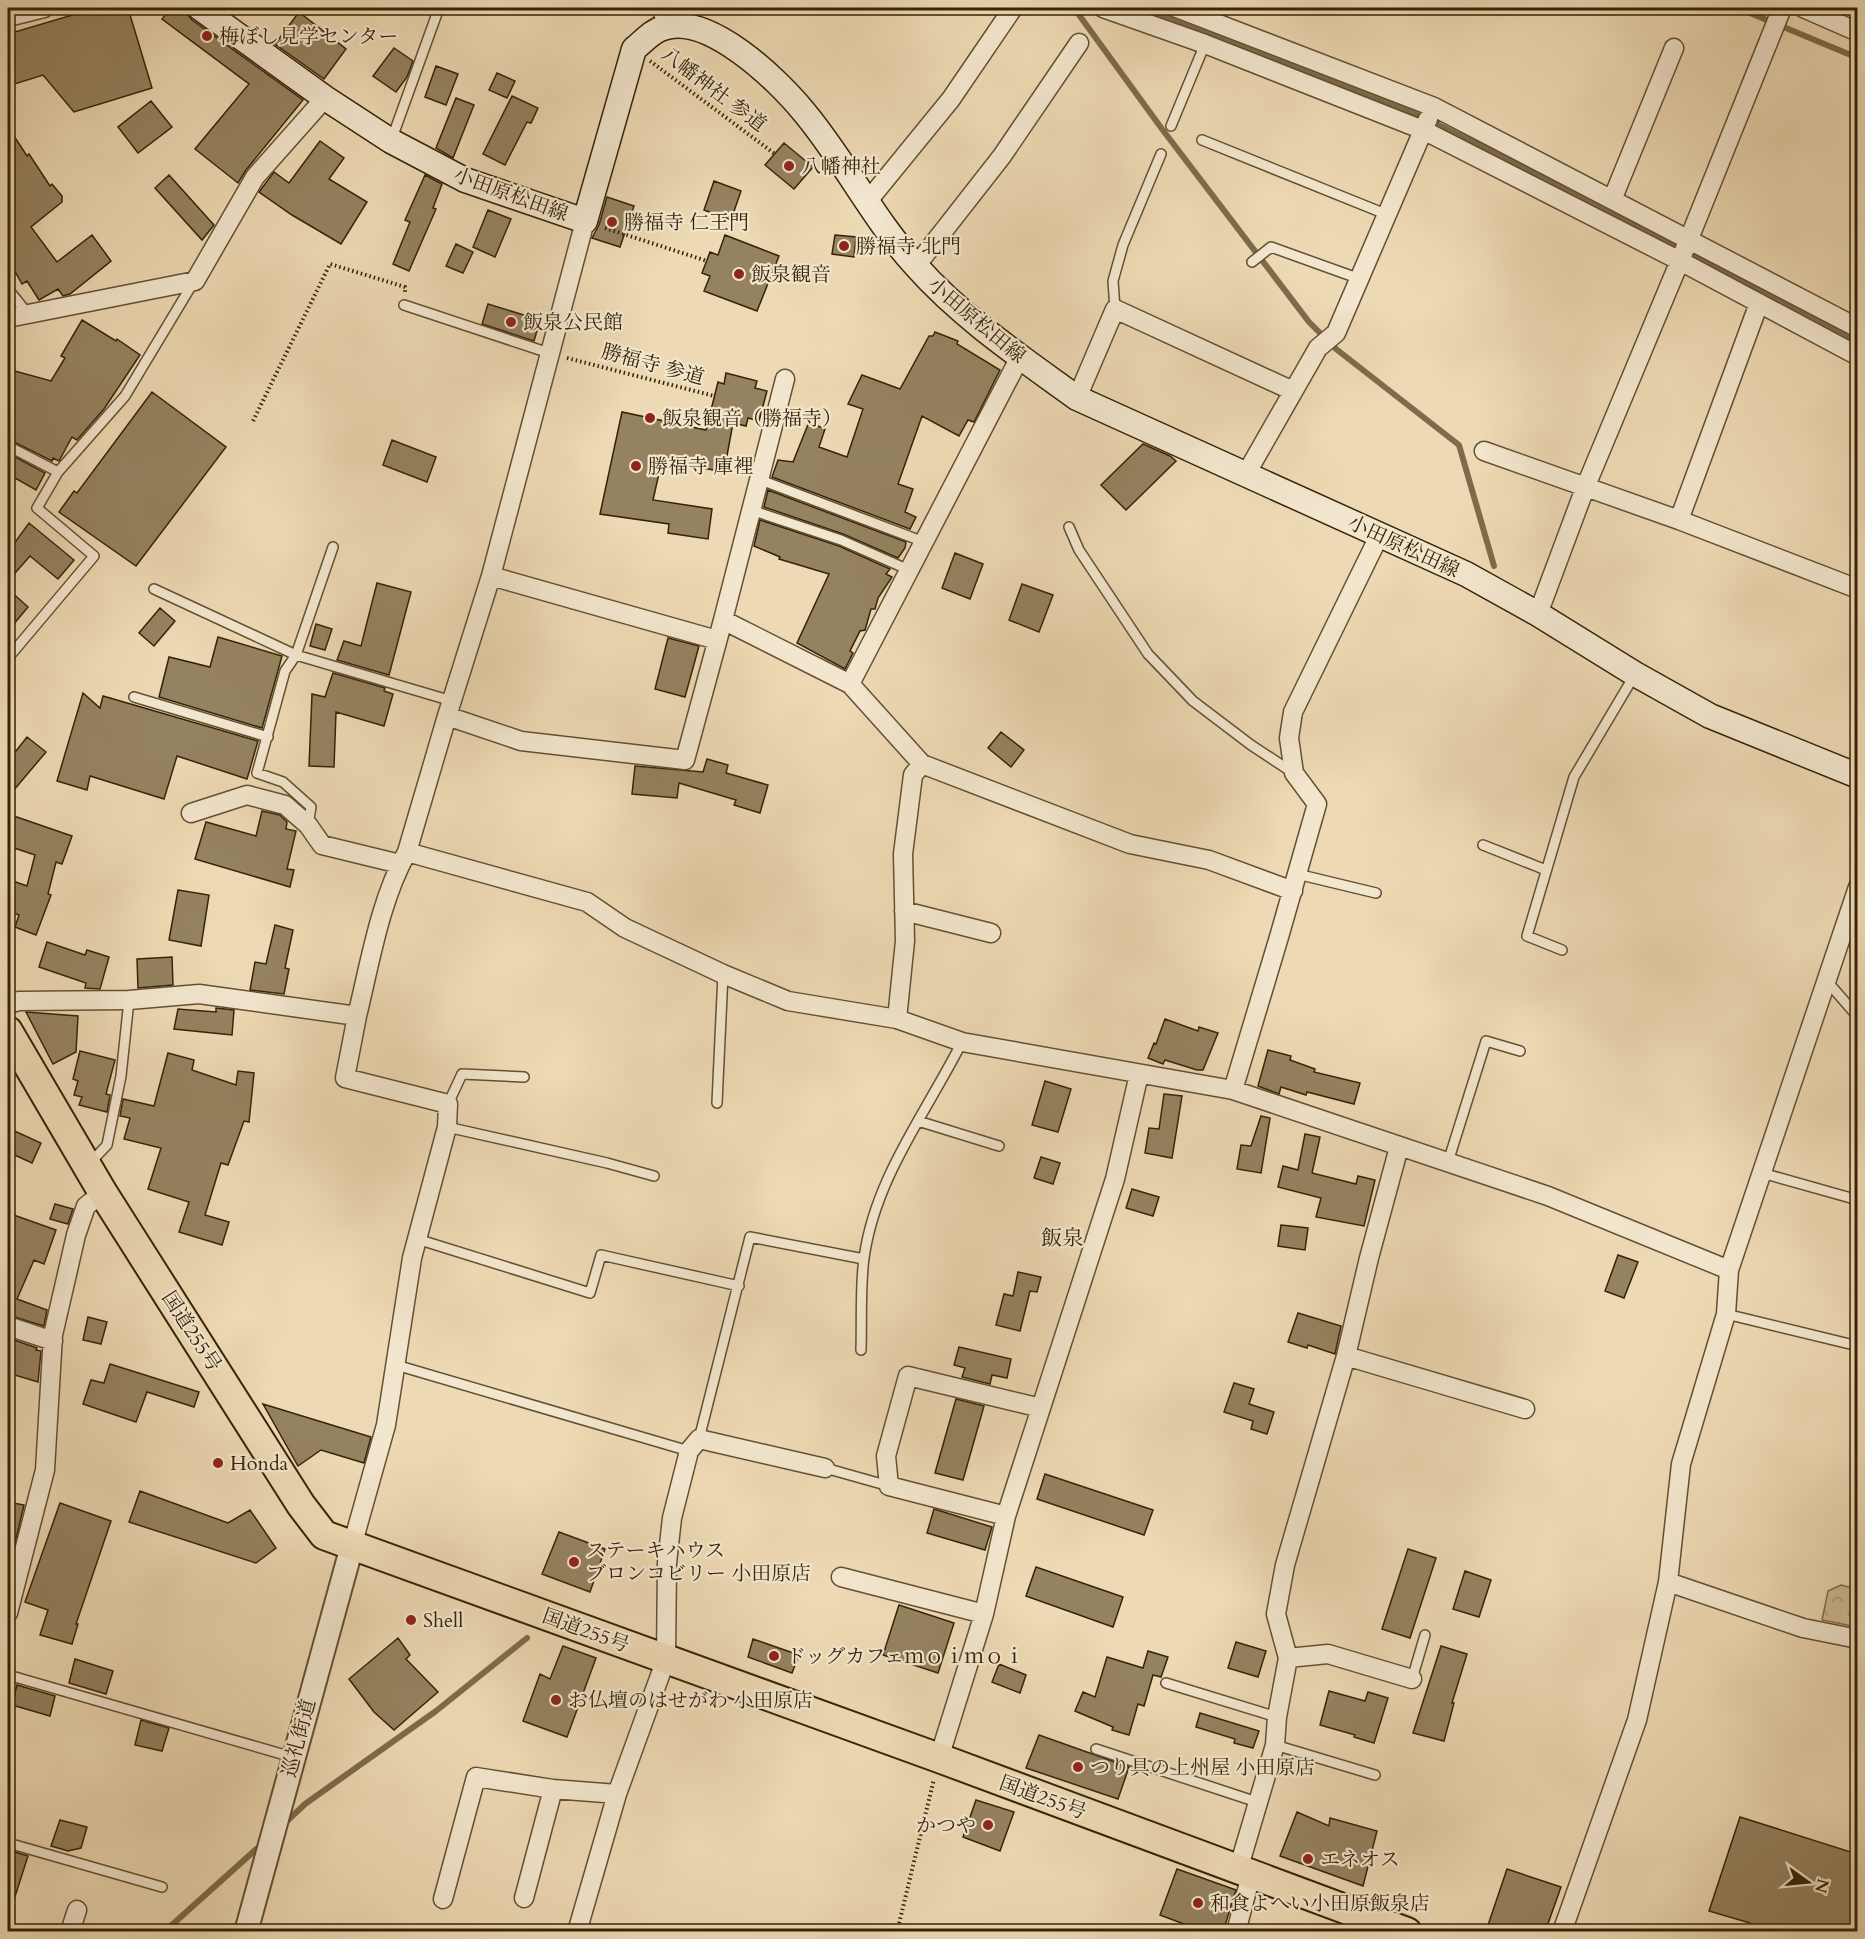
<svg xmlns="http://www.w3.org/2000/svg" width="1865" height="1939" viewBox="0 0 1865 1939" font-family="Cardo,'Noto Serif JP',serif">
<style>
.park{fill:url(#park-crowns);stroke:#826e4e;stroke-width:1.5}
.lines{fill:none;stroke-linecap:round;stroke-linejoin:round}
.stream{stroke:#7e6b4b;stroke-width:6}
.building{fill:#958260;stroke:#352307;stroke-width:1.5}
.service-casing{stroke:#635032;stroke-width:12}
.minor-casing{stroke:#635032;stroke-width:21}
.tertiary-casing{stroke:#635032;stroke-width:26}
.secondary-casing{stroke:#352307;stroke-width:27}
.trunk-casing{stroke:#352307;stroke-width:32}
.path{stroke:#352307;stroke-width:4;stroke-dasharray:1.5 3;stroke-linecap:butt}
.service{stroke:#f3e6ce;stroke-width:9}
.minor{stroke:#f3e6ce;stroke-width:18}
.tertiary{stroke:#f3e6ce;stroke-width:22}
.secondary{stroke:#f3e6ce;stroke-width:24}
.trunk{stroke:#edd9b3;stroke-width:28}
.poi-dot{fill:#8f2418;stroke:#f3e6ce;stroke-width:2}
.labels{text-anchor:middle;stroke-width:4.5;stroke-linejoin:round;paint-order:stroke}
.poi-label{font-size:20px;fill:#352307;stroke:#f3e6ce;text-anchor:start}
.street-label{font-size:20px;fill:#352307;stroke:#f3e6ce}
.neighbourhood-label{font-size:21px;fill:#352307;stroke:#f3e6ce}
</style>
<defs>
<pattern id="park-crowns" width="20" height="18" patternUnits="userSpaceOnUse" patternTransform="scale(1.5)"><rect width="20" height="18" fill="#ceba96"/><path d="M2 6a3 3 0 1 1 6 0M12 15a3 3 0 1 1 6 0" fill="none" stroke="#a89778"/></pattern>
</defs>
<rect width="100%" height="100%" fill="#edd9b3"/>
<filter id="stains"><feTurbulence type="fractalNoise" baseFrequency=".00333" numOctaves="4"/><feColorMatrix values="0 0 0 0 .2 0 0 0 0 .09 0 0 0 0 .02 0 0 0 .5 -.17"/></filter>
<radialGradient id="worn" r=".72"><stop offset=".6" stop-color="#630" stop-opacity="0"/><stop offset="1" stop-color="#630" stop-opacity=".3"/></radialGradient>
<!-- park -->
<path class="park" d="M1841 1585 1857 1589V1627L1822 1620 1828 1591Z"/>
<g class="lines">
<!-- stream -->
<path class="stream" d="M1074 8 1162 129 1309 322 1336 349 1459 445 1494 566
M1144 8 1409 111C1561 183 1709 264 1858 342
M1738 8 1858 58
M285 1823 305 1804 436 1711 527 1638
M164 1932 262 1844"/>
</g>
<!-- building -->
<path class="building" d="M96 8H128L152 88 74 112 43 75 8 86V34Z
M170 8H186L187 14 192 20 303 100 246 170 238 183 195 149 249 84 162 19Z
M299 12 346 49 324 79 275 44Z
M394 48 413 61 407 77 396 92 373 76Z
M436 66 458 74 446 105 425 97Z
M497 73 515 81 507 98 489 90Z
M512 96 538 108 531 123 527 122 505 165 483 154Z
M456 98 474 105 453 158 436 148Z
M151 101 172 127 138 153 118 127Z
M8 127 27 156 29 154 50 186 52 184 62 196V202L31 227 57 262 92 235 111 261 70 294 63 296 58 289 39 300 27 281 22 284 8 259Z
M320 141 344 158 329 179 367 202 341 244 292 215 259 192 274 172 289 183Z
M784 143 813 167 794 189 765 165Z
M169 175 214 225 202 240 155 188Z
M425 175 442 184 433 208 436 209 409 271 393 264 410 222 405 220Z
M714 181 741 191 731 220 704 210Z
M607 197 634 206 620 247 592 238 599 225Z
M488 210 511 219 495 257 473 247Z
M725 235 779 256 757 311 704 291 710 276 702 273 710 252 718 255Z
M835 235 856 237 854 257 832 254Z
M456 244 473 252 463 273 446 266Z
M488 304 540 320 534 341 482 324Z
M82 320 116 341 117 339 140 355 104 409 77 440 72 437 59 461 53 458 52 461 8 439V383L11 370 51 381 65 358 61 356Z
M935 332 958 341 957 344 1000 370 974 422 968 420 959 436 922 416 898 484 913 489 905 512 916 517 910 529 772 477 778 460 793 462 809 422 825 429 819 447 847 457 863 409 848 404 862 375 900 389 929 336H933Z
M726 373 757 381 755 388 767 391 759 421 748 418 746 426 733 423 724 472 662 460 653 500 712 509 708 539 668 533 669 524 600 514 622 412 706 430 718 382 724 384Z
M152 392 226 447 136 566 59 512 74 491 77 493Z
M392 440 436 457 427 482 383 465Z
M1143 444 1170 456 1176 461 1126 510 1101 485Z
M8 453 45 473 36 490 8 474Z
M768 490 906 542 905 548 898 558 843 534 764 507Z
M760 520 839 546 890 569 886 574 892 577 878 598 875 609H871L865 630 860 631 850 651 853 653 845 669 797 643 829 574 779 559 780 557 754 546Z
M29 523 74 560 58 579 30 556 8 581V552Z
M955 553 983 564 970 599 942 588Z
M377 583 411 592 389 675 337 660 344 641 361 646Z
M1022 584 1053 595 1039 632 1009 620Z
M8 589 28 607 8 631Z
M160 608 175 621 154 646 139 633Z
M316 624 332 629 325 650 310 646Z
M218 637 282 656 262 728 159 697 169 657 210 667Z
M668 638 699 646 685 697 655 689Z
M333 673 385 688 384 691 393 694 384 726 336 712 334 767 309 766 312 694 325 697Z
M83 693 100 708 103 696 258 741 247 779 177 756 164 799 90 776 87 790 57 781Z
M1001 732 1024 750 1011 767 988 748Z
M27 737 46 752 8 797V761Z
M707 759 728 765 726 773 768 785 760 813 734 805 736 800 679 783 677 798 632 794 635 766 703 772Z
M262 811 280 815 287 822 286 829 296 831 287 869 294 870 290 887 195 859 206 822 256 836Z
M8 814 72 836 62 864 56 862 48 894 51 895 36 935 15 927 19 915 8 911V896L13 881 27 886 35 855 8 846Z
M178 890 209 895 201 946 169 940Z
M275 925 293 930 285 968 289 969 284 994 250 990 255 962 266 964Z
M47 942 85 955 87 950 109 957 100 989 85 988 86 983 39 967Z
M172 957 173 985 138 988 137 959Z
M216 1008 234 1010 232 1035 174 1029 178 1009 216 1012Z
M26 1012 78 1016 76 1052 53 1064Z
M1165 1019 1198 1031 1199 1027 1218 1033 1203 1070H1197L1165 1060 1163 1064 1148 1058 1154 1043 1156 1044Z
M1268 1050 1291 1056 1290 1060 1315 1069 1314 1072 1360 1083 1354 1104 1307 1092 1306 1095 1281 1087 1279 1094 1258 1086Z
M80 1051 115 1060 106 1094 110 1095 107 1112 79 1105 82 1097 74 1095 78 1081 73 1079Z
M168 1053 194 1060 192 1070 236 1085 238 1071 254 1073 249 1122 244 1121 228 1165 221 1163 205 1215 229 1222 222 1245 179 1232 189 1202 148 1189 161 1148 124 1139 130 1118 120 1116 123 1099 154 1106Z
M1045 1081 1071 1089 1058 1132 1032 1125Z
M1164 1094 1182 1096 1172 1158 1145 1153 1149 1128 1159 1129Z
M1261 1116 1270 1118 1261 1173 1237 1169 1241 1145 1251 1146Z
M8 1128 41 1143 32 1163 8 1152Z
M1305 1134 1320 1137 1312 1173 1356 1184 1358 1176 1375 1180 1364 1226 1316 1217 1321 1198 1278 1187 1283 1166 1298 1170Z
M1041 1157 1060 1163 1053 1184 1034 1178Z
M1132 1189 1159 1197 1153 1216 1126 1208Z
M55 1204 73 1209 68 1224 50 1219Z
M8 1213 56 1230 44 1264 34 1260 17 1299 47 1310 44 1326 8 1315Z
M1281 1225 1308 1228 1305 1250 1278 1246Z
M1618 1255 1638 1262 1624 1298 1605 1291Z
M1018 1272 1041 1277 1037 1292 1030 1291 1020 1331 996 1325 1004 1294 1013 1296Z
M1298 1313 1341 1326 1335 1354 1308 1345 1307 1348 1288 1342Z
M88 1317 107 1322 101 1344 83 1340Z
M8 1338 37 1348 36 1350 41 1351 38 1382 8 1373Z
M959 1347 1011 1359 1007 1378 992 1375 990 1384 962 1377 965 1368 954 1365Z
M110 1364 199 1392 194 1407 147 1392 136 1422 83 1404 91 1380 104 1383Z
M1234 1383 1254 1389 1249 1404 1274 1412 1267 1434 1251 1429 1253 1421 1224 1412Z
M956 1399 984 1406 963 1480 935 1473Z
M263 1404 371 1437 364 1463 321 1450 298 1466Z
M1045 1474 1153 1510 1144 1535 1037 1499Z
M140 1491 228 1523 250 1510 276 1548 256 1563 129 1522Z
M8 1502 24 1505 14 1547 8 1545Z
M60 1503 111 1521 76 1624H78L72 1644 40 1635 48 1610 25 1602Z
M934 1509 992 1527 985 1550 927 1533Z
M559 1532 605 1549 590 1592 542 1574Z
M1408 1549 1436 1558 1410 1638 1382 1629Z
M1036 1567 1123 1597 1113 1627 1026 1596Z
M1465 1571 1491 1580 1479 1617 1453 1609Z
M899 1605 954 1623 938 1673 883 1655Z
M398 1638 410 1655 406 1659 438 1692 394 1730 374 1712 349 1679Z
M753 1639 799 1655 792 1673 748 1657Z
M1236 1642 1266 1651 1258 1677 1228 1668Z
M563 1646 596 1658 567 1737 523 1721 540 1674 550 1679Z
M1441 1646 1467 1654 1452 1703H1454L1444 1741 1413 1733Z
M1148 1651 1168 1657 1161 1677 1153 1675 1144 1706 1138 1704 1129 1735 1112 1730 1113 1727 1075 1711 1083 1692 1095 1697 1107 1657 1143 1668Z
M75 1659 113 1671 106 1694 69 1683Z
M999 1664 1026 1675 1020 1693 992 1682Z
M17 1685 55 1696 50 1716 12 1705Z
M1329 1691 1365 1701 1368 1692 1388 1698 1374 1743 1354 1737 1355 1735 1320 1725Z
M1200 1713 1259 1731 1253 1748 1234 1743 1235 1739 1196 1727Z
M141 1720 169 1728 162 1751 135 1745Z
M1039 1735 1129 1767 1118 1799 1026 1768Z
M976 1800 1014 1812 1000 1851 963 1837Z
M1297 1812 1329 1826 1330 1818 1377 1831 1363 1886 1280 1856Z
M1740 1817 1857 1854V1932H1747L1750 1923 1709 1911Z
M60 1820 87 1827 81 1848 68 1851 51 1846Z
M8 1850 28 1856 11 1909H8Z
M1177 1869 1236 1890 1223 1932H1205L1160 1915Z
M1507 1869 1561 1887 1545 1932H1496L1487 1928Z"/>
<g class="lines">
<defs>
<path id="service" d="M656 8 664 27
M1171 126 1205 44
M1202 140 1388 215
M391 141 439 8
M1252 262 1271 247 1360 279
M8 289 28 314
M404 305 549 353
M1115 309 1113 281 1123 245 1161 154
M8 446 58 472
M758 479 924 542
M751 510 841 540 909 570
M1069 527 1079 550 1148 654 1193 701 1251 745 1292 772
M154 589 296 655 452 701
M8 658 94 556 37 508 58 472 125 396 193 283
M134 697 268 737
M308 825 311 807 283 782 257 773 285 671 296 655 333 547
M1483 845 1546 870
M1297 874 1376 893
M1562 950 1527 936 1574 777 1634 676
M1826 980 1858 1017
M717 1103 723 974
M448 1104 462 1074 524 1077
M918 1121 999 1146
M447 1127 607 1163 654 1176
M1448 1162 1486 1041 1520 1051
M90 1163 107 1145 121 1076 129 1000
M1762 1173 1858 1200
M417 1239 590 1293 601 1255 739 1286
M1726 1314 1858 1346
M861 1350C862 1320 860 1288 864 1258 875 1178 926 1113 962 1042
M396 1365 689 1451
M699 1439 750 1237 864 1259
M825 1468 889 1486
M8 1552 23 1557
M8 1675 292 1757
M1412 1679 1425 1635
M1166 1683 1277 1717
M1275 1745 1375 1775
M1096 1749 1257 1802
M8 1843 162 1887"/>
<path id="minor" d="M1103 8 1205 44 1423 130 1680 261 1858 356
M1177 8 1434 107 1858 328
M1803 8 1858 32
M8 17 44 8
M1612 200 1674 48
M867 202 951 99 1013 8
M585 221 491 576 447 716 407 852 587 902 625 928 723 974 788 1001 897 1019 962 1042 1233 1090 1548 1196 1729 1270
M916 266 1002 156 1079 43
M8 318 195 281 255 177 325 98
M1077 398 1115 309 1293 391
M1484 451 1679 520 1858 589
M1246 474 1318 348 1336 333 1428 119
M1679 520 1759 303
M491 576 717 640
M1538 614 1585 488 1689 239 1782 8
M723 620 785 379
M850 684 1020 357
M447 716 521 741 685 760 723 620 850 684 922 764 1130 844 1209 860 1293 891
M191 813 247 795 285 805 308 825 322 845 400 864
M904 911 991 933
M8 1004 19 1001 129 1000 199 994 357 1016C370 963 380 900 407 852
M897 1019 905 941 903 854 913 775 922 764
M1233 1090 1279 937 1317 804 1294 773 1289 738 1293 712 1380 534
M8 1326 53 1341
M1346 1356 1525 1409
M1006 1516 889 1486 886 1456 908 1376 1041 1408
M352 1546 386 1425 412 1258 447 1127 448 1104 345 1078 357 1016
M841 1577 984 1614
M1668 1582 1803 1628 1858 1639
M8 1613 45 1470 53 1335 76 1235 86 1206 103 1193
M1288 1658 1328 1654 1412 1679
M939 1758 984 1614 1006 1516 1115 1179 1139 1074
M1238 1870 1275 1745 1277 1717 1288 1658 1276 1614 1285 1565 1346 1356 1369 1258 1399 1147
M524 1898 553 1789
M443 1899 476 1777 553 1789 617 1794
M70 1932 77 1910
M577 1932 617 1794 666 1659 667 1563 672 1518 689 1451 699 1439 825 1468
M1236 1932 1251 1875
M1562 1932 1637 1720 1668 1582 1681 1464 1726 1314 1729 1270 1858 887"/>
<path id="tertiary" d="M246 1932 352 1546"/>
<path id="secondary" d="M200 8 325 98 391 141 465 180 585 221 634 49C643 42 652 31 663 28 708 12 778 80 804 112 845 161 873 219 916 266 962 318 1022 358 1077 398L1466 574 1538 614 1635 674 1710 716 1858 776"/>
<path id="trunk" d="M8 1031 103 1193 301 1505 324 1535 939 1758 1407 1932"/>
</defs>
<!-- service casing -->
<use href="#service" class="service-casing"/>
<!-- minor casing -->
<use href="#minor" class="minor-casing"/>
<!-- tertiary casing -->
<use href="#tertiary" class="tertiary-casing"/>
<!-- secondary casing -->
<use href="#secondary" class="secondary-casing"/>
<!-- trunk casing -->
<use href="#trunk" class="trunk-casing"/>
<!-- path -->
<path class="path" d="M650 61 775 154
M605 228 707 261
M567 358 714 396
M253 421 330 264 405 287V293
M897 1932 934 1779"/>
<!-- service -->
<use href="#service" class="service"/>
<!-- minor -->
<use href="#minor" class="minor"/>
<!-- tertiary -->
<use href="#tertiary" class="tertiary"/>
<!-- secondary -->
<use href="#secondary" class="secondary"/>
<!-- trunk -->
<use href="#trunk" class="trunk"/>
</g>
<!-- markers -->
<g class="poi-dot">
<circle cx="207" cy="36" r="6"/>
<circle cx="789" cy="166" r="6"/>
<circle cx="612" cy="222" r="6"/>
<circle cx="844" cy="246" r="6"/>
<circle cx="739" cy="274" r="6"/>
<circle cx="511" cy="322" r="6"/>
<circle cx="650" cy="418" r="6"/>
<circle cx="636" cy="466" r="6"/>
<circle cx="218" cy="1463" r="6"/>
<circle cx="574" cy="1562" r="6"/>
<circle cx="411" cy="1620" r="6"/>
<circle cx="774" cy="1656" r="6"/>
<circle cx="556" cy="1700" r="6"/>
<circle cx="1078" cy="1767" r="6"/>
<circle cx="988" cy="1825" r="6"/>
<circle cx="1308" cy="1859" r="6"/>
<circle cx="1198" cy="1903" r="6"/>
</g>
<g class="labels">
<!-- poi labels -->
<g class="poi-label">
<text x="219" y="43">梅ぼし見学センター</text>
<text x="801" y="173">八幡神社</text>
<text x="624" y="229">勝福寺 仁王門</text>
<text x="856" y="253">勝福寺 北門</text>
<text x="751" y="281">飯泉観音</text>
<text x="523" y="329">飯泉公民館</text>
<text x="662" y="425">飯泉観音（勝福寺）</text>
<text x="648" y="473">勝福寺 庫裡</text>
<text x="230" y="1470">Honda</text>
<text x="586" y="1557">ステーキハウス<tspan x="586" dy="23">ブロンコビリー 小田原店</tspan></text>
<text x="423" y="1627">Shell</text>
<text x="786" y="1663">ドッグカフェｍｏｉｍｏｉ</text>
<text x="568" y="1707">お仏壇のはせがわ 小田原店</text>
<text x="1090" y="1774">つり具の上州屋 小田原店</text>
<text x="976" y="1832" text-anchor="end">かつや</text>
<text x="1320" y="1866">エネオス</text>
<text x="1210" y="1910">和食よへい小田原飯泉店</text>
</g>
<!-- street labels -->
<g class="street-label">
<text transform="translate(714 89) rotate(37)" y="7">八幡神社 参道</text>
<text transform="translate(511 194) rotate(20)" y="7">小田原松田線</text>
<text transform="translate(977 320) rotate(40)" y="7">小田原松田線</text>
<text transform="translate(653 364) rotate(15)" y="7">勝福寺 参道</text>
<text transform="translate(1404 546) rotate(25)" y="7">小田原松田線</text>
<text transform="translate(192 1331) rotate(57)" y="7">国道255号</text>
<text transform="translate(586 1630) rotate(20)" y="7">国道255号</text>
<text transform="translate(298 1738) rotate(-75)" y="7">巡礼街道</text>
<text transform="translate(1043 1797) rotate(20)" y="7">国道255号</text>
</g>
<!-- neighbourhood labels -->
<g class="neighbourhood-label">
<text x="1062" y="1245">飯泉</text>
</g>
</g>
<!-- margin -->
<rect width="1865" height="1939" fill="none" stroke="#edd9b3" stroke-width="30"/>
<rect x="9" y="9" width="1847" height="1921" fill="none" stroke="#352307" stroke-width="3"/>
<rect x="15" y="15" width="1835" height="1909" fill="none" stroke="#352307" stroke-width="1.5"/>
<!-- north arrow -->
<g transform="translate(1808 1882) rotate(105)" stroke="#f3e6ce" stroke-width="4.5" paint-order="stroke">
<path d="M0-4.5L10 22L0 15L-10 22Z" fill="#352307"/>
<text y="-9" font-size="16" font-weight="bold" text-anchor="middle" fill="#352307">N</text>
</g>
<rect width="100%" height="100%" filter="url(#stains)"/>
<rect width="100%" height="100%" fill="url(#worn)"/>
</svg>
